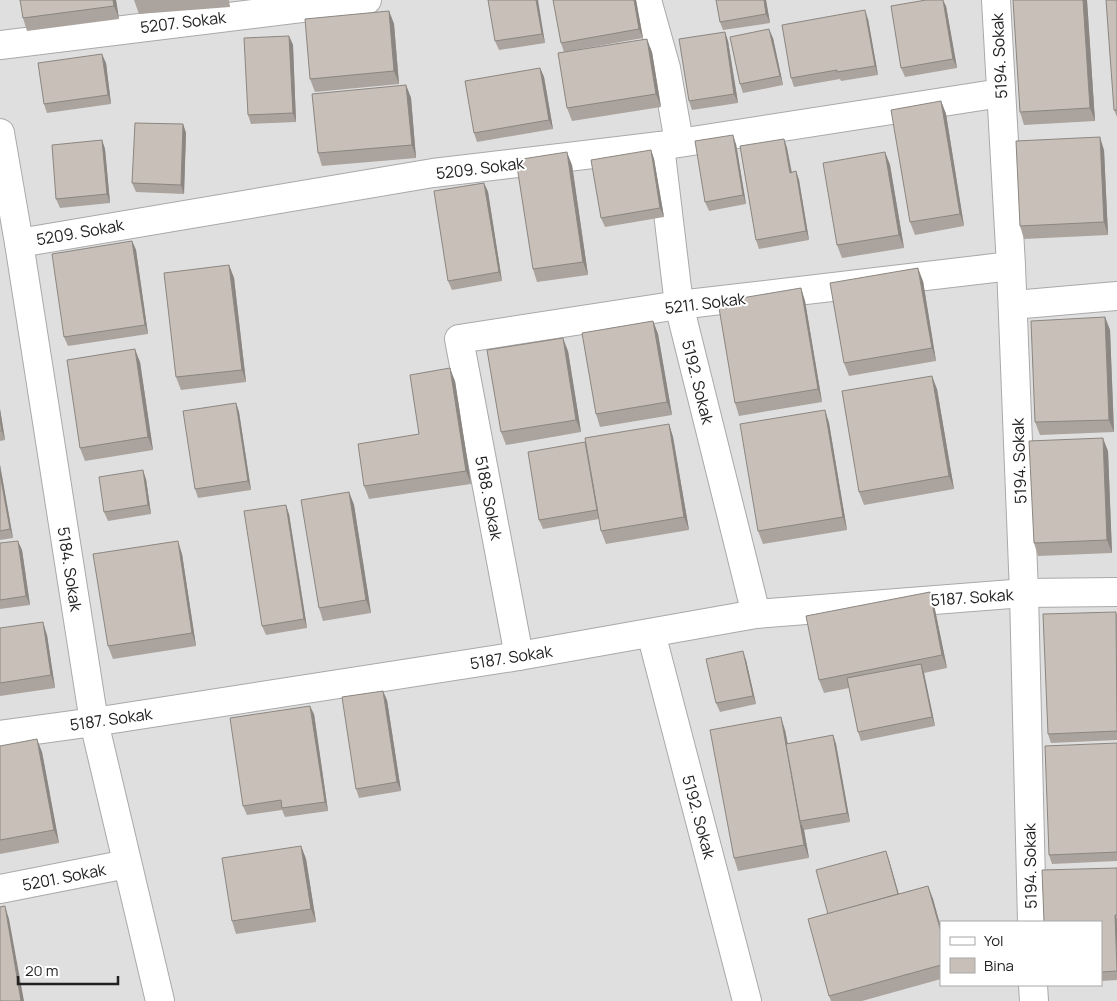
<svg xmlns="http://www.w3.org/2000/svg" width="1117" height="1001" font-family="Manrope,sans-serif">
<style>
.residential{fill:#e0dfdf;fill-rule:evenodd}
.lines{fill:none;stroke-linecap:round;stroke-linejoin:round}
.minor-casing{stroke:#a9a9a9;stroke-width:30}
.minor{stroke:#fff;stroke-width:28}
.wall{fill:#aba49e}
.shaded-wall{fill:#8b8681}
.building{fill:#c7bfb8;stroke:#8b8681}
.labels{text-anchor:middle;stroke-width:4;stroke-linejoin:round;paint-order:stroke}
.street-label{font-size:16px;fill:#222;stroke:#fff}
</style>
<rect width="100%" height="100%" fill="#f2efe9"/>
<!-- residential -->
<path class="residential" d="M0 0H1117V1001H0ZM941 922H1101V985H941Z"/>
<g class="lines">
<!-- minor casing -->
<g class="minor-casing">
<g id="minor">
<polyline points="647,0 666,68 679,142"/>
<polyline points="996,0 1011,266 1024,593 1032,922"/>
<polyline points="0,45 367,0"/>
<polyline points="0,133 19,243 94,722 160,1001"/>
<polyline points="660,146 679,305 756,614"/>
<polyline points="19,243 433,173 660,146 1001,93"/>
<polyline points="1013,305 1117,296"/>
<polyline points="651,633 747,1001"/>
<polyline points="519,656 459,339 679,305 1011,266"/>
<polyline points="0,735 94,722 519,656 756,614 1024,593 1117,592"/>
<polyline points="0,889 127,864"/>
<polyline points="1033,985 1034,1001"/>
</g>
</g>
<!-- minor -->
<use href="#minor" class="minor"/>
</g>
<!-- wall -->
<g class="wall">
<polygon points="20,0 116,0 119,19 27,31 23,18"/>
<polygon points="134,0 229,0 230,7 139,14"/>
<polygon points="536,0 545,43 499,50 495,41"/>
<polygon points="636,0 643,38 564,52 561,43"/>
<polygon points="716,0 766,0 770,23 723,30 720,22"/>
<polygon points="1087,0 1095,121 1024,125 1020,112"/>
<polygon points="1117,0 1117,117 1114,110"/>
<polygon points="946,6 957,68 905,77 901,68"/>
<polygon points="389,11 394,24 399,84 315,92 310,79"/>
<polygon points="868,19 878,75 841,81 840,79 794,87 791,78"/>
<polygon points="725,32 728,41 738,103 692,110 689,101"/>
<polygon points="289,36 293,45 296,122 251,124 248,115"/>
<polygon points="773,38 783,85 743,93 740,84"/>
<polygon points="652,52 661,107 572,121 567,108"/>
<polygon points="106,63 111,104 47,113 44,104"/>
<polygon points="540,68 544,77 553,129 477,142 474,133"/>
<polygon points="406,85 411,98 416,158 322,166 318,153"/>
<polygon points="941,101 946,114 964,226 915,235 910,222"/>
<polygon points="183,124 186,133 184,194 136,192 132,183"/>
<polygon points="784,139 787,148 792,172 796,171 799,180 809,240 759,249 756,240"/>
<polygon points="102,140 105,149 110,203 60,208 56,199"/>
<polygon points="736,144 746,204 709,211 705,202"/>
<polygon points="651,150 654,159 664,217 605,227 601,218"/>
<polygon points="1104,150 1108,235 1024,239 1020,226"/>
<polygon points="885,152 890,165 904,248 842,258 837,245"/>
<polygon points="572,165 588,275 537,282 533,269"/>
<polygon points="484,183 488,192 502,281 452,290 448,281"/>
<polygon points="132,241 136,250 148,334 68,346 64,337"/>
<polygon points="229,265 234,278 246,382 181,390 176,377"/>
<polygon points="923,281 936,361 849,376 844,363"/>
<polygon points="801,288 805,301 822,402 739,416 735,403"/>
<polygon points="1105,317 1110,330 1114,432 1040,435 1035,422"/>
<polygon points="653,321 658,334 672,415 600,427 596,414"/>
<polygon points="568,351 581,432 506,445 501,432"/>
<polygon points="140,362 153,450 85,461 80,448"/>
<polygon points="455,381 471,484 369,499 364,486 419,434"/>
<polygon points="937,389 954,489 864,505 859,492"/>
<polygon points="236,403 239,412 251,490 198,498 195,489"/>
<polygon points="0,409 5,440 0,441"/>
<polygon points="825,410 829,423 847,530 763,544 758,531"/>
<polygon points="669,424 673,437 689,530 606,544 601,531 599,519 543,529 539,520"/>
<polygon points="1108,451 1112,553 1038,556 1034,543"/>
<polygon points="0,465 13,538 0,540"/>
<polygon points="146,479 151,514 108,521 104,512"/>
<polygon points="349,492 354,505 371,613 323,621 319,608"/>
<polygon points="289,514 307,628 266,635 262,626"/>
<polygon points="0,543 22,550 30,605 0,609"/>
<polygon points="182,554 196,646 113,659 108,646"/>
<polygon points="930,592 934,605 947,668 924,673 935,726 861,741 858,732 849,688 824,693 819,680"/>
<polygon points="1117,613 1117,740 1051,743 1048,734"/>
<polygon points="0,628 47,635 55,688 0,696"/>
<polygon points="746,660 756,704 720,712 716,703"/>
<polygon points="387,700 401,791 359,798 356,789"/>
<polygon points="314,714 328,811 285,817 282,810 247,815 243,806"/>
<polygon points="785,730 788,744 833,735 836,744 850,822 804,830 809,858 738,871 734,858"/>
<polygon points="1117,743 1117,861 1052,864 1049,855"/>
<polygon points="0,746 42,752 59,843 0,854"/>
<polygon points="301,846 306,859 316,922 236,934 232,921"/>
<polygon points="889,860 899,894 928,886 933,899 941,928 941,979 862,1001 831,1001 829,996 828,914"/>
<polygon points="1117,868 1117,980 1101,981 1101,922"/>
</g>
<!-- shaded-wall -->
<g class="shaded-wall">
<polygon points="113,0 116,0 119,19 114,6"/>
<polygon points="536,0 538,0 545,43 542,34"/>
<polygon points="634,0 636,0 643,38 639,29"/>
<polygon points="764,0 766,0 770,23 766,14"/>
<polygon points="943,0 946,6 957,68 953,59"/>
<polygon points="1083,0 1087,0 1095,121 1090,108"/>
<polygon points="865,10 868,19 878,75 875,66"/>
<polygon points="389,11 394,24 399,84 394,71"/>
<polygon points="769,29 773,38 783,85 780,76"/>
<polygon points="725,32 728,41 738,103 734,94"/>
<polygon points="289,36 293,45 296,122 293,113"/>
<polygon points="647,39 652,52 661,107 656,94"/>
<polygon points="102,54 106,63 111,104 108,95"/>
<polygon points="540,68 544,77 553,129 549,120"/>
<polygon points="406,85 411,98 416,158 412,145"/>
<polygon points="941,101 946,114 964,226 960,214"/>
<polygon points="183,124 186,133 184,194 181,185"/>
<polygon points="733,135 736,144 746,204 743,195"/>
<polygon points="1100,137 1104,150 1108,235 1104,222"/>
<polygon points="784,139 787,148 793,182 790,173"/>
<polygon points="102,140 105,149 110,203 107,194"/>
<polygon points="651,150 654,159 664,217 660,208"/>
<polygon points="567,152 572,165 588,275 583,262"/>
<polygon points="885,152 890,165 904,248 899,235"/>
<polygon points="796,171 799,180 809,240 806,231"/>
<polygon points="484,183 488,192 502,281 499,272"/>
<polygon points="132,241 136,250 148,334 145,325"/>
<polygon points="229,265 234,278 246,382 242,370"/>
<polygon points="918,268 923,281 936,361 932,348"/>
<polygon points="801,288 805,301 822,402 818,389"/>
<polygon points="1105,317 1110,330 1114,432 1109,420"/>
<polygon points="653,321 658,334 672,415 667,402"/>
<polygon points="563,338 568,351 581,432 576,420"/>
<polygon points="135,349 140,362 153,450 148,437"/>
<polygon points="450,368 455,381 471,484 466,471"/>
<polygon points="932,376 937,389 954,489 949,476"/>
<polygon points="236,403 239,412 251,490 248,481"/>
<polygon points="0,409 5,440 2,431 0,418"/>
<polygon points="825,410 829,423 847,530 843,517"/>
<polygon points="669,424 673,437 689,530 684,517"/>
<polygon points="1103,438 1108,451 1112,553 1107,540"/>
<polygon points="0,465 13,538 10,529 0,474"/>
<polygon points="143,470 146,479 151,514 148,505"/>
<polygon points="349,492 354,505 371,613 366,600"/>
<polygon points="286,505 289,514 307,628 304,619"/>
<polygon points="18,541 22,550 30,605 26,596"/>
<polygon points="178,541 182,554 196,646 192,633"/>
<polygon points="930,592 934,605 947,668 942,655"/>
<polygon points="43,622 47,635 55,688 51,675"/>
<polygon points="743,651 746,660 756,704 753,696"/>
<polygon points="921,664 924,673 935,726 932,717"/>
<polygon points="383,691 387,700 401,791 397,782"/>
<polygon points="310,706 314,714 328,811 325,802"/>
<polygon points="781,717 785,730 802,821 800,821 804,830 809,858 804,845"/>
<polygon points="833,735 836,744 850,822 847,813"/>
<polygon points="37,739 42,752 59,843 54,830"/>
<polygon points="301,846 306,859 316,922 311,909"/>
<polygon points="886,851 889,860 902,907 899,898"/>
<polygon points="928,886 933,899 941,928 941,932"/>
<polygon points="5,906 9,919 24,1001 21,1001"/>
<polygon points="1115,915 1117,920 1117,965"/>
</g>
<!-- building -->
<g class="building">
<polygon points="20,0 113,0 114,6 23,18"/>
<polygon points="488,0 536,0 542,34 495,41"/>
<polygon points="553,0 634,0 639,29 561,43"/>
<polygon points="716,0 764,0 766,14 720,22"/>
<polygon points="926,0 943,0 953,59 901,68 891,6"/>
<polygon points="1013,0 1083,0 1090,108 1020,112"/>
<polygon points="1106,0 1117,0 1117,110 1114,110"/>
<polygon points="865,10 875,66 837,72 837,70 791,78 782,25"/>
<polygon points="389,11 394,71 310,79 305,19"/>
<polygon points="769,29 780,76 740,84 730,37"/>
<polygon points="725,32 734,94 689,101 679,39"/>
<polygon points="289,36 293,113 248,115 244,38"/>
<polygon points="647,39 656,94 567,108 558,53"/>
<polygon points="102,54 108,95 44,104 38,63"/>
<polygon points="540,68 549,120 474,133 465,81"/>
<polygon points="406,85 412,145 318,153 312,94"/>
<polygon points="941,101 960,214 910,222 891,110"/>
<polygon points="135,123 183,124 181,185 132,183"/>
<polygon points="733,135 743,195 705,202 695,141"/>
<polygon points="1100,137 1104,222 1020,226 1016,141"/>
<polygon points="784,139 790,173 796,171 806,231 756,240 740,146"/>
<polygon points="102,140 107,194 56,199 52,145"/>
<polygon points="651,150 660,208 601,218 591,160"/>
<polygon points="567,152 583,262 533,269 516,160"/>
<polygon points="885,152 899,235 837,245 823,163"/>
<polygon points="484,183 499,272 448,281 434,191"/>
<polygon points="132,241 145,325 64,337 52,254"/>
<polygon points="229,265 242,370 176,377 164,273"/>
<polygon points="918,268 932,348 844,363 830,283"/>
<polygon points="801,288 818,389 735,403 718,302"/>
<polygon points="1105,317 1109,420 1035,422 1031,321"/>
<polygon points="653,321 667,402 596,414 582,333"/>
<polygon points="563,338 576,420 501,432 487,350"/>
<polygon points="135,349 148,437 80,448 67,360"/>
<polygon points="450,368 466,471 364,486 358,444 419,434 410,375"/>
<polygon points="932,376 949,476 859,492 842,391"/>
<polygon points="236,403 248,481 195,489 183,411"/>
<polygon points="825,410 843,517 758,531 740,424"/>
<polygon points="0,418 2,431 0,431"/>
<polygon points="669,424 684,517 601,531 585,438"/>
<polygon points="1103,438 1107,540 1034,543 1029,441"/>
<polygon points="585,442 597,510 539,520 528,452"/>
<polygon points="143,470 148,505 104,512 99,477"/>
<polygon points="0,474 10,529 0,531"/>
<polygon points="349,492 366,600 319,608 301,500"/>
<polygon points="286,505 304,619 262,626 244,511"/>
<polygon points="18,541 26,596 0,600 0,543"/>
<polygon points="178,541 192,633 108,646 93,554"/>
<polygon points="930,592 942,655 819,680 806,616"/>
<polygon points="1116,612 1117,731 1048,734 1043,614"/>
<polygon points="43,622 51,675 0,683 0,628"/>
<polygon points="743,651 753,696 716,703 706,659"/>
<polygon points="921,664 932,717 858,732 847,678"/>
<polygon points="383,691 397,782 356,789 342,697"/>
<polygon points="310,706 325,802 282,808 281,800 243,806 230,718"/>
<polygon points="781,717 804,845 734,858 710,730"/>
<polygon points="833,735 847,813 800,821 786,744"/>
<polygon points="37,739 54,830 0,840 0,746"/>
<polygon points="1117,743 1117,852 1049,855 1045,746"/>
<polygon points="301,846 311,909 232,921 222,858"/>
<polygon points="886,851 898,894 828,914 816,870"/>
<polygon points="1117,868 1117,915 1115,915 1117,971 1101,972 1101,922 1044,922 1042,870"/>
<polygon points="928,886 941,932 941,965 829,996 808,919"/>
<polygon points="5,906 21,1001 0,1001 0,907"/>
</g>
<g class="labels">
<!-- street labels -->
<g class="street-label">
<text transform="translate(183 22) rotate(-7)" y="6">5207. Sokak</text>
<text transform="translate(999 56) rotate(-93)" y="6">5194. Sokak</text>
<text transform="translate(480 168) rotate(-7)" y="6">5209. Sokak</text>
<text transform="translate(80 232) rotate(-10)" y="6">5209. Sokak</text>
<text transform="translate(705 303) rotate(-7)" y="6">5211. Sokak</text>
<text transform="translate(698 382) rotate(76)" y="6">5192. Sokak</text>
<text transform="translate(1019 461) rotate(-92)" y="6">5194. Sokak</text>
<text transform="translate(489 498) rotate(79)" y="6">5188. Sokak</text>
<text transform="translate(70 569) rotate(81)" y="6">5184. Sokak</text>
<text transform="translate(972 597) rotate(-4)" y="6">5187. Sokak</text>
<text transform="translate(511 657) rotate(-9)" y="6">5187. Sokak</text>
<text transform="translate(111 719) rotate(-8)" y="6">5187. Sokak</text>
<text transform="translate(699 817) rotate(75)" y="6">5192. Sokak</text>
<text transform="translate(1030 866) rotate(-91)" y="6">5194. Sokak</text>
<text transform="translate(64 877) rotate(-11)" y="6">5201. Sokak</text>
</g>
</g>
<!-- legend -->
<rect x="940" y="921" width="162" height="65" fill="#ffffff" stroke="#a7a7a7"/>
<rect x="950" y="937" width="25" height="8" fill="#ffffff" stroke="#a7a7a7"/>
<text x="984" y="946" font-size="15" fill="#222222">Yol</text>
<rect x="950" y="958" width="25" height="15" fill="#c7bfb8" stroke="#a7a7a7"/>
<text x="984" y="971" font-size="15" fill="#222222">Bina</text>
<!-- scale -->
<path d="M18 976v8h100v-8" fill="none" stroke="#222222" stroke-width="2.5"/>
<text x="25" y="976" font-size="15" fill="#222222" stroke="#ffffff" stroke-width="4" paint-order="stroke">20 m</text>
</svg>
